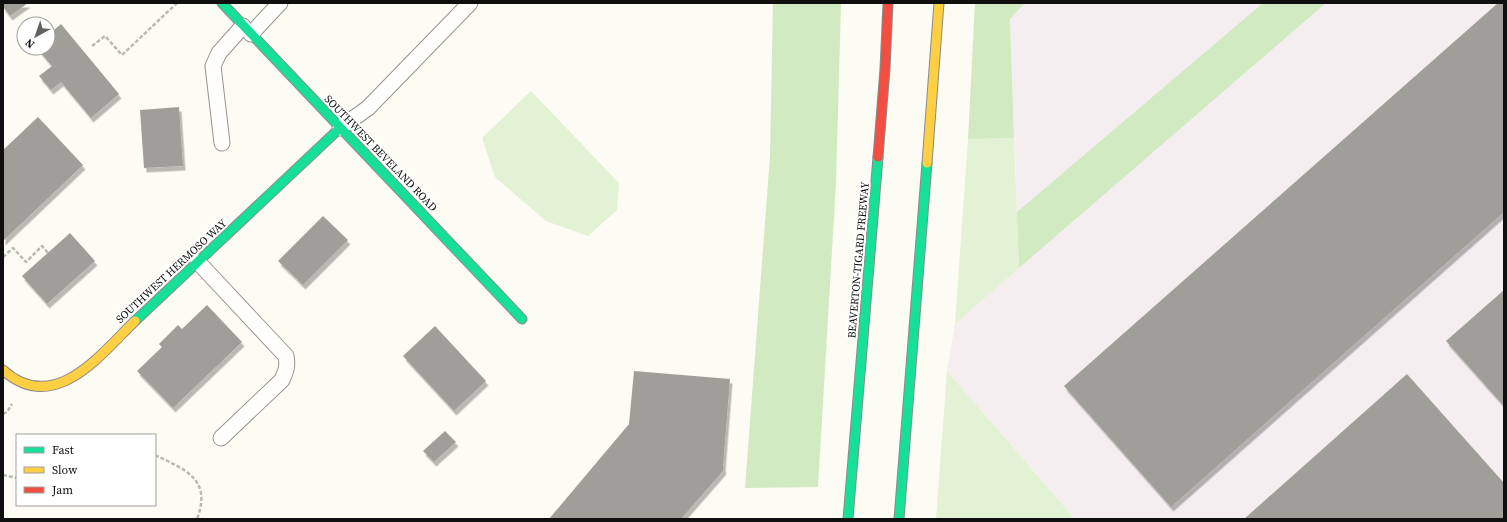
<svg xmlns="http://www.w3.org/2000/svg" width="1507" height="522" font-family="'Source Serif 4',serif">
<style>
.industrial{fill:#f4eef1}
.green{fill:#e3f2d4}
.forest{fill:#d2eac1}
.building{fill:#a09e99;filter:url(#shadow)}
.lines{fill:none;stroke-linecap:round;stroke-linejoin:round}
.lane-casing{stroke:#969592;stroke-width:17}
.fast-casing{stroke:#8c8c89;stroke-width:11}
.slow-casing{stroke:#8c8c89;stroke-width:11}
.jam-casing{stroke:#8c8c89;stroke-width:11}
.path{stroke:#b9b9b8;stroke-width:2.5;stroke-dasharray:4 2;stroke-linecap:butt}
.lane{stroke:#fffefd;stroke-width:15}
.fast{stroke:#16e098;stroke-width:9}
.slow{stroke:#ffcf43;stroke-width:9}
.jam{stroke:#f24e42;stroke-width:9}
.labels{text-anchor:middle;stroke-width:4;stroke-linejoin:round;paint-order:stroke}
.street-label{font-size:11px;fill:#0f0f0f;stroke:#fff}
</style>
<defs>
<filter id="shadow"><feDropShadow dx="2.5" dy="4.5" stdDeviation="0" flood-color="#0004"/></filter>
</defs>
<rect width="100%" height="100%" fill="#fcfbf4"/>
<!-- industrial -->
<polygon class="industrial" points="1025,3 1504,3 1504,519 1075,519 947,371 955,324 1019,268 1010,19"/>
<!-- green -->
<g class="green">
<polygon points="531,91 619,183 617,210 588,236 546,221 495,177 482,138"/>
<polygon points="1014,138 1019,268 955,324 968,139"/>
<polygon points="947,371 1075,519 936,519"/>
</g>
<!-- forest -->
<g class="forest">
<polygon points="773,3 841,3 836,183 818,487 745,488 770,156"/>
<polygon points="975,3 1025,3 1010,19 1014,138 968,139"/>
<polygon points="1263,3 1326,3 1019,268 1017,212"/>
</g>
<!-- building -->
<g class="building">
<polygon points="3,3 28,3 10,16 3,7"/>
<polygon points="1498,3 1504,3 1504,212 1171,507 1064,386"/>
<polygon points="61,24 119,94 91,118 61,82 51,90 39,76 52,66 37,48 48,48 48,35"/>
<polygon points="179,107 183,166 144,168 140,110"/>
<polygon points="38,117 83,165 3,241 3,150"/>
<polygon points="323,216 348,240 303,285 278,261"/>
<polygon points="70,233 95,261 47,304 22,276"/>
<polygon points="1504,290 1504,406 1446,341"/>
<polygon points="207,305 242,342 173,408 137,371 162,347 159,344 178,325 182,329"/>
<polygon points="435,326 486,381 454,411 403,356"/>
<polygon points="634,371 730,379 723,467 724,468 723,471 681,519 549,519 629,424"/>
<polygon points="1407,374 1504,483 1504,519 1244,519"/>
<polygon points="445,431 456,442 434,462 423,451"/>
</g>
<g class="lines">
<!-- lane casing -->
<g class="lane-casing">
<g id="lane">
<polyline points="251,34 280,3"/>
<polyline points="340,128 368,108 470,3"/>
<polyline points="222,143 213,66 219,53 243,26"/>
<path d="M198 262 286 356C288 366 286 371 282 380L221 438"/>
</g>
</g>
<!-- fast casing -->
<g class="fast-casing">
<g id="fast">
<polyline points="222,3 522,319"/>
<polyline points="135,321 340,128"/>
<polyline points="848,519 878,157"/>
<polyline points="899,519 927,163"/>
</g>
</g>
<!-- slow casing -->
<g class="slow-casing">
<g id="slow">
<polyline points="927,163 939,3"/>
<path d="M3 370C54 416 100 355 135 321"/>
</g>
</g>
<!-- jam casing -->
<g class="jam-casing">
<polyline id="jam" points="878,157 885,69 888,3"/>
</g>
<!-- path -->
<g class="path">
<polyline points="92,46 105,36 122,55 177,3"/>
<polyline points="3,257 13,248 26,262 42,246 48,253"/>
<polyline points="3,414 7,412 12,404"/>
<path d="M155 455C186 470 212 479 197 519"/>
<polyline points="3,475 17,478"/>
</g>
<!-- lane -->
<use href="#lane" class="lane"/>
<!-- fast -->
<use href="#fast" class="fast"/>
<!-- slow -->
<use href="#slow" class="slow"/>
<!-- jam -->
<use href="#jam" class="jam"/>
</g>
<g class="labels">
<!-- street labels -->
<g class="street-label">
<text transform="translate(381 153) rotate(46)" y="4">SOUTHWEST BEVELAND ROAD</text>
<text transform="translate(858 260) rotate(-85)" y="4">BEAVERTON-TIGARD FREEWAY</text>
<text transform="translate(171 271) rotate(-43)" y="4">SOUTHWEST HERMOSO WAY</text>
</g>
</g>
<!-- border -->
<rect width="1507" height="522" fill="none" stroke="#0f0f0f" stroke-width="8"/>
<!-- legend -->
<rect x="16" y="434" width="140" height="72" fill="#ffffff" stroke="#9f9f9f"/>
<rect x="24" y="447" width="20" height="6" fill="#16e098" stroke="#9f9f9f"/>
<text x="52" y="454" font-size="12" fill="#0f0f0f">Fast</text>
<rect x="24" y="467" width="20" height="6" fill="#ffcf43" stroke="#9f9f9f"/>
<text x="52" y="474" font-size="12" fill="#0f0f0f">Slow</text>
<rect x="24" y="487" width="20" height="6" fill="#f24e42" stroke="#9f9f9f"/>
<text x="52" y="494" font-size="12" fill="#0f0f0f">Jam</text>
<!-- north arrow -->
<g transform="translate(36 36) rotate(220)"><circle r="19" fill="#ffffff" stroke="#9f9f9f"/>
<path d="M0-3L7 15L0 10L-7 15Z" fill="#62625f"/>
<text y="-6" font-size="11" font-weight="bold" text-anchor="middle" fill="#0f0f0f">N</text>
</g>
</svg>
